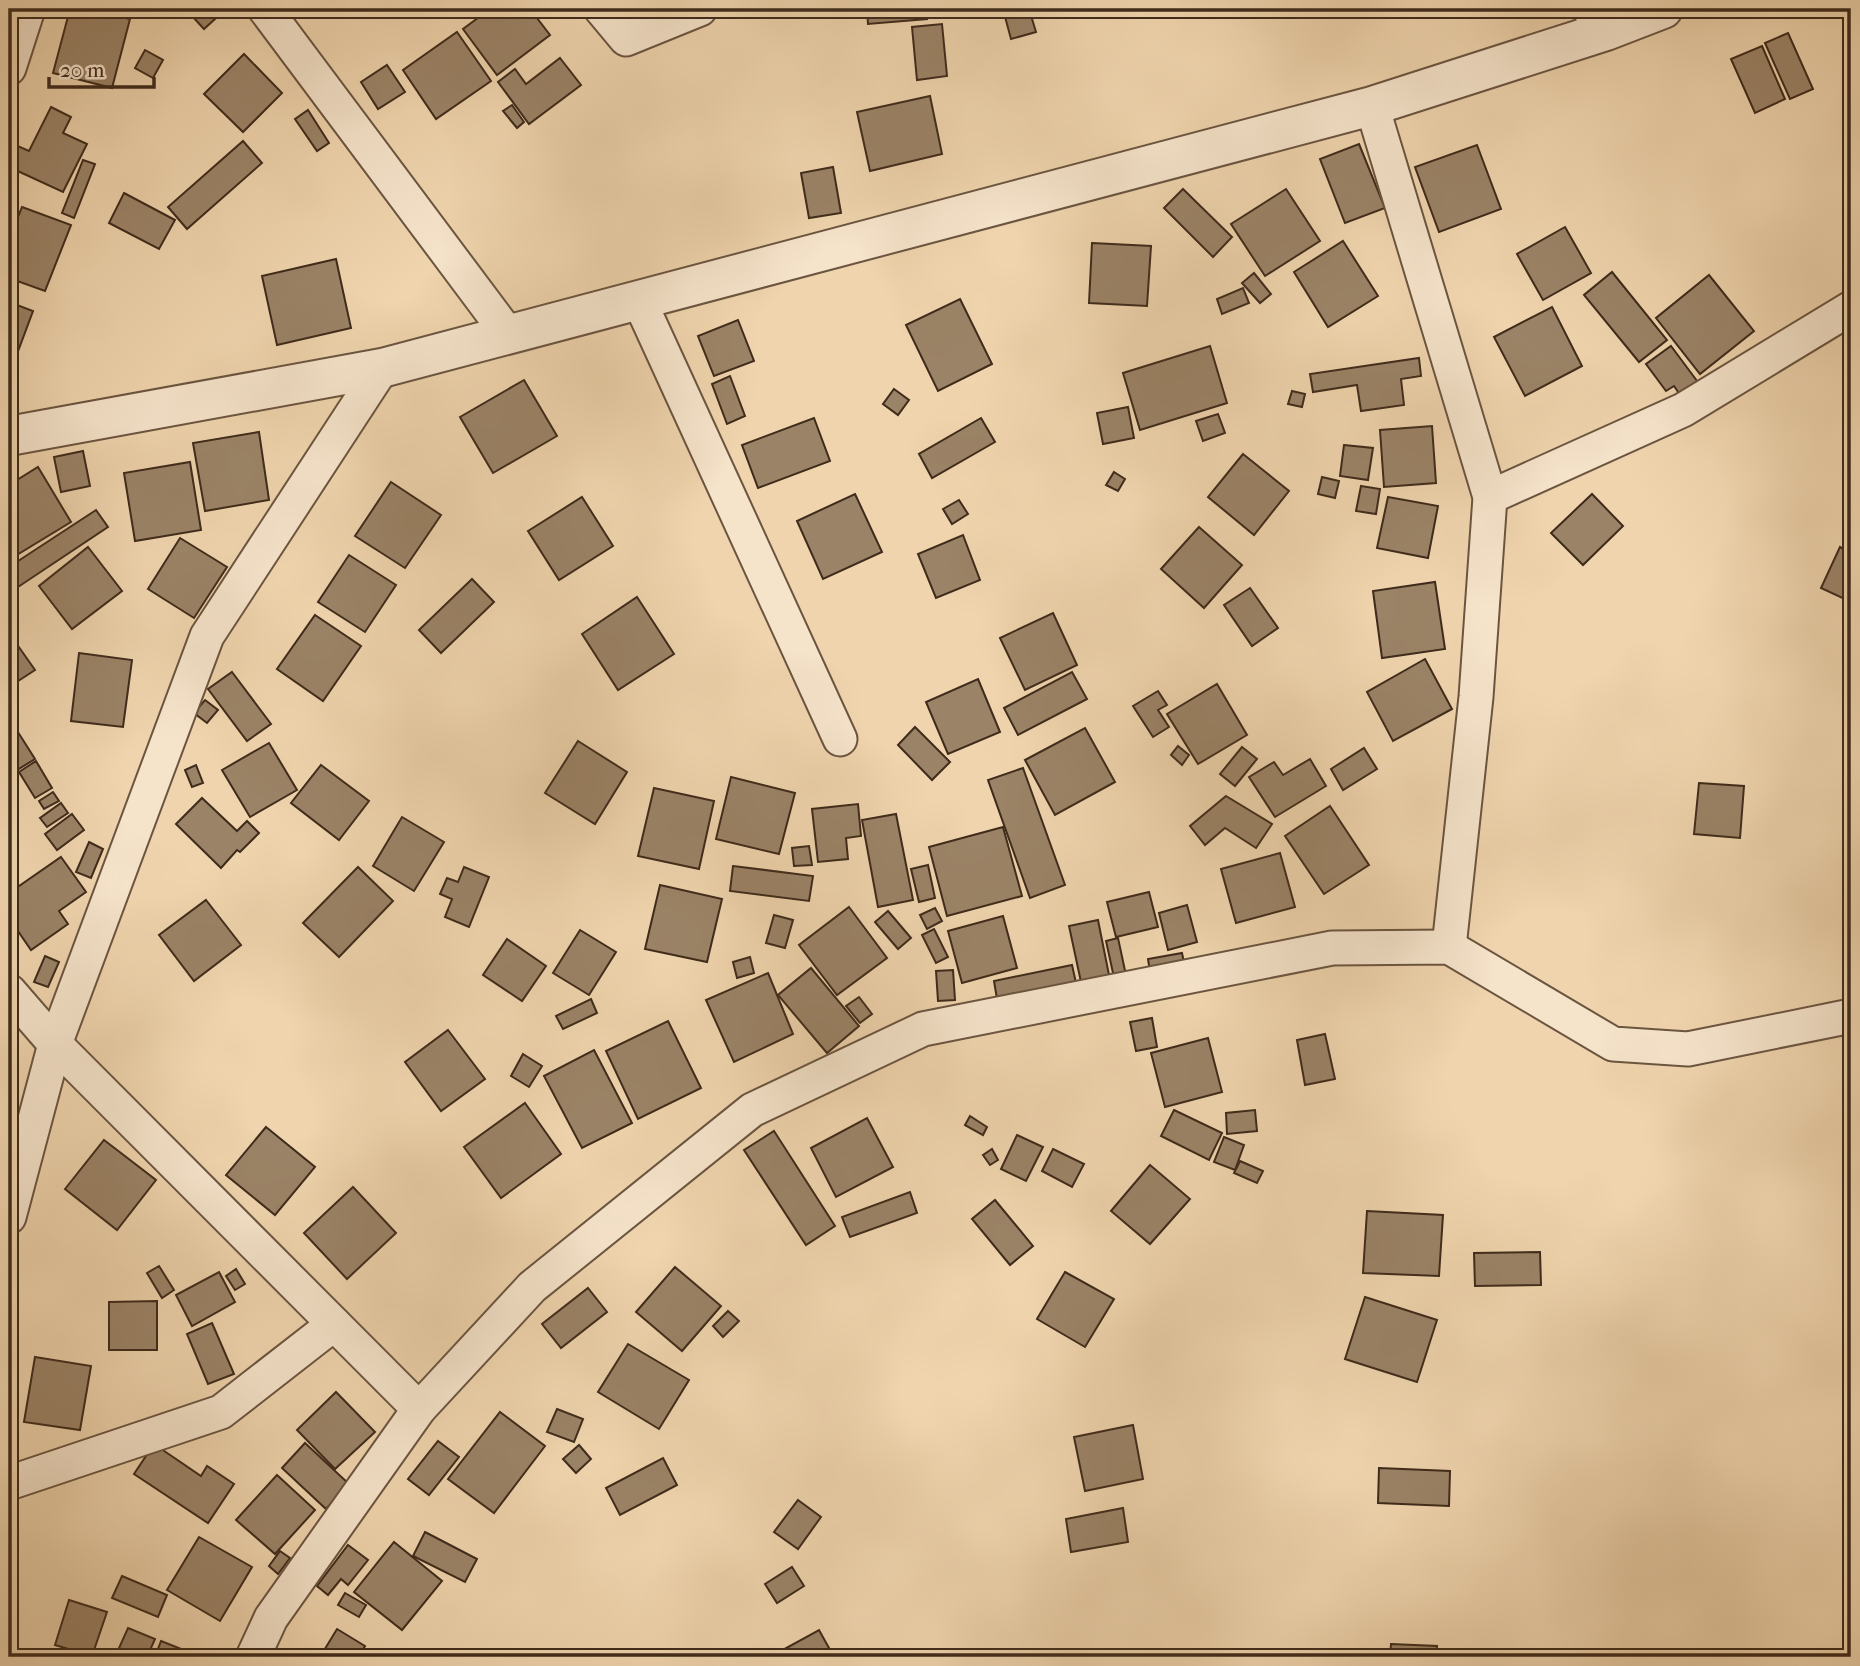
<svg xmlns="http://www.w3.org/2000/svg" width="1860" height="1666" font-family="'IM FELL French Canon',serif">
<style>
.building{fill:#9b8367;stroke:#3f2b1b;stroke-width:2}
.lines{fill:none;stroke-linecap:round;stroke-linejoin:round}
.minor-casing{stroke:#6b5540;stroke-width:37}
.tertiary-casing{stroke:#6b5540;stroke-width:42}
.minor{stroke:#f5e3ca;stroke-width:33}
.tertiary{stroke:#f5e3ca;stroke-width:38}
</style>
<rect width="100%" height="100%" fill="#efd4ad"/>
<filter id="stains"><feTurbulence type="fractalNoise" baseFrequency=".00286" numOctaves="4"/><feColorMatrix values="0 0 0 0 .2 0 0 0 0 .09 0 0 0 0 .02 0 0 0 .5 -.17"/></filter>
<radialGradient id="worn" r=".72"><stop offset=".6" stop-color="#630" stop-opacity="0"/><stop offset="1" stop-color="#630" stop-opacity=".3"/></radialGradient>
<!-- building -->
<g class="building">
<polygon points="70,9 88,9 130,19 112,88 53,73"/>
<polygon points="199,9 226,9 204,29 192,16"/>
<polygon points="490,9 530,9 550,35 497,75 463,29"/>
<polygon points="867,9 926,9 927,19 868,24"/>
<polygon points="1018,9 1029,9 1036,32 1011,39 1004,13"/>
<polygon points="1033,9 1061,9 1035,15"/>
<polygon points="942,24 947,76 917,80 912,27"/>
<polygon points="457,32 491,81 436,119 403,70"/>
<polygon points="1788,33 1813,89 1790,99 1765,43"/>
<polygon points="1762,46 1785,99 1755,113 1731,59"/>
<polygon points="145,50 163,60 153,78 135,68"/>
<polygon points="244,54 282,93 243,132 204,94"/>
<polygon points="560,58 581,85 529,124 498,82 515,69 526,84"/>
<polygon points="387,65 405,92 378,109 361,82"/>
<polygon points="930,96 942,154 870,171 857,112"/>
<polygon points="512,105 524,122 517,128 503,111"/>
<polygon points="51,107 71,117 63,133 87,144 63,192 9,167 9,153 13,144 29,151"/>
<polygon points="308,110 329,143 317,151 295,119"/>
<polygon points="243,141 262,163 187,229 168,207"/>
<polygon points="1359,144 1385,208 1345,223 1320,159"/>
<polygon points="1477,145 1501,209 1439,232 1415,167"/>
<polygon points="83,160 95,164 74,218 62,213"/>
<polygon points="833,167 841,213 809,218 801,173"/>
<polygon points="1183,189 1232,237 1213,257 1164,208"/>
<polygon points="1286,189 1320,241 1265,276 1231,224"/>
<polygon points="124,193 175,220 159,249 109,223"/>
<polygon points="22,207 71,225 45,291 9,278 9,240"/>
<polygon points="1565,227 1591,273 1543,300 1517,254"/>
<polygon points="1343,241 1378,296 1328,327 1294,272"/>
<polygon points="1092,243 1151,246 1147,306 1089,303"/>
<polygon points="336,259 351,328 277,345 262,276"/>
<polygon points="1612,272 1667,340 1639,362 1584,295"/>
<polygon points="1254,273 1271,294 1260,303 1242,283"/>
<polygon points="1709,275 1754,331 1700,374 1656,318"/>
<polygon points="1243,288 1249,303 1222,314 1217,299"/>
<polygon points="960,299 992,364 938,391 906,325"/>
<polygon points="9,302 33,311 11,370 9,369"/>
<polygon points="1552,307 1582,366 1525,396 1494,337"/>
<polygon points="738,320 754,361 714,376 698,336"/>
<polygon points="1210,346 1227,403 1140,430 1123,373"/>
<polygon points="1671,346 1703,389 1685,402 1674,386 1666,391 1646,364"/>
<polygon points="1419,358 1421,376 1401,379 1404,405 1361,411 1357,385 1313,392 1310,374"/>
<polygon points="730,376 745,416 727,424 712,384"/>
<polygon points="524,380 557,436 493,473 460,417"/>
<polygon points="894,389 909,400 898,415 883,404"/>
<polygon points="1292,391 1305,394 1302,407 1288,404"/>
<polygon points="1128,407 1134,438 1103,444 1097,413"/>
<polygon points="1218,414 1225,433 1203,441 1196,421"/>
<polygon points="814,418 830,461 758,488 742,445"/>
<polygon points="981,418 995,442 932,478 919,454"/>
<polygon points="1432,426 1436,483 1384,487 1380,430"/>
<polygon points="259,432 269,500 205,511 193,443"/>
<polygon points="1344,445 1373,448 1368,480 1340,476"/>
<polygon points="83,451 90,486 61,492 54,457"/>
<polygon points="1243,454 1289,491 1254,535 1208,497"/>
<polygon points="190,462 201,530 135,541 124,473"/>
<polygon points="38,467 71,522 15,556 9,545 9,485"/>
<polygon points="1114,472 1125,479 1118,491 1106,485"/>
<polygon points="1322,477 1339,481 1335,498 1318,494"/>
<polygon points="391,482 441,515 405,568 355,536"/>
<polygon points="1361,486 1380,489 1376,514 1356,511"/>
<polygon points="855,494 882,552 823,579 797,521"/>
<polygon points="1592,494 1623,526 1583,565 1551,533"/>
<polygon points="582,497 613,546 559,580 528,531"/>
<polygon points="1388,497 1438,506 1428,558 1377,548"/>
<polygon points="959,500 968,514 952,524 943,509"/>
<polygon points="96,510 108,527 9,593 9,567"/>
<polygon points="1199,527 1242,565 1204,608 1161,569"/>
<polygon points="963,535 980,580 936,598 918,554"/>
<polygon points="180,538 227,567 194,618 148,589"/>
<polygon points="88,547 122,591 72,629 39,586"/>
<polygon points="1840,547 1851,553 1851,602 1821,588"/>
<polygon points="349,555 396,585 365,632 318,602"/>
<polygon points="472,579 494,602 441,653 419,630"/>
<polygon points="1435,582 1445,649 1382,658 1373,591"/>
<polygon points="1250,588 1278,628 1252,646 1224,605"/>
<polygon points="637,597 674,654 618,690 582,634"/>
<polygon points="1053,613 1077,665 1025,690 1000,638"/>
<polygon points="315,615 361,646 323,701 277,669"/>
<polygon points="9,633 35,670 9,687"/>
<polygon points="79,653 132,660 123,727 71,721"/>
<polygon points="1425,659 1452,709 1393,741 1367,692"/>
<polygon points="232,672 271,724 247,741 208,689"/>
<polygon points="1072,672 1087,699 1018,735 1004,708"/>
<polygon points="978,679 1000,732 948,754 926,702"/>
<polygon points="1217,684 1247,735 1198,764 1167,714"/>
<polygon points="1158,691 1167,705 1158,710 1169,727 1153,737 1133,706"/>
<polygon points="205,700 218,710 207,723 194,713"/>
<polygon points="9,718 35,759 9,775"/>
<polygon points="915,727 950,762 932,780 898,745"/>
<polygon points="1085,728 1115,782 1055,815 1025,760"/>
<polygon points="578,741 627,772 595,824 545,793"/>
<polygon points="269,743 297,790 250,817 222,770"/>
<polygon points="1178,746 1189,755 1182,765 1171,755"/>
<polygon points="1242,747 1257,759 1235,786 1220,774"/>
<polygon points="1364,748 1377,769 1343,790 1331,769"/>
<polygon points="1310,759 1326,786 1275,817 1249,777 1274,762 1283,775"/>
<polygon points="36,761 52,788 35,798 19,772"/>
<polygon points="196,765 203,783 192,787 185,770"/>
<polygon points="321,765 369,801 339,840 291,803"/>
<polygon points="1023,768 1065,885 1030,898 988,780"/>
<polygon points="731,777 795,793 779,854 716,839"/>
<polygon points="1699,783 1744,786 1740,838 1694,834"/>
<polygon points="654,788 714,801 699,869 638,856"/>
<polygon points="53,792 59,801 44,809 39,801"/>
<polygon points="1226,796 1272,824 1256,848 1225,828 1205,845 1190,826"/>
<polygon points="202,798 237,831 247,821 259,833 240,852 237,850 221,868 176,824"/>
<polygon points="61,803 68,813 47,827 40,818"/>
<polygon points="858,804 861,836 846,838 848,859 818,862 812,809"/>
<polygon points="1330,806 1369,865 1324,894 1285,836"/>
<polygon points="72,814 84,830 57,850 45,834"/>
<polygon points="896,814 913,900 878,907 862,820"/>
<polygon points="402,817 444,842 414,891 373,866"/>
<polygon points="1003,827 1022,896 947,916 929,847"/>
<polygon points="89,842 103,849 91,878 76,872"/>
<polygon points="809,846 812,865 794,866 792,848"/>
<polygon points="1280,853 1295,907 1236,923 1221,869"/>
<polygon points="61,857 86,892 59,911 68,924 31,950 9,918 9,893"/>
<polygon points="928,865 935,898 919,902 911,869"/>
<polygon points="733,866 813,876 809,901 730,891"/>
<polygon points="358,867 393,901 339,957 303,923"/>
<polygon points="464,867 489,877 469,927 445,917 452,899 440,894 447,878 458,882"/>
<polygon points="660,885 722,899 707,962 645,949"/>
<polygon points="1149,892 1158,927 1116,937 1107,902"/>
<polygon points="206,900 241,945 194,981 159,935"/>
<polygon points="1187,905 1197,942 1168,950 1159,913"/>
<polygon points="849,907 887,958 837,995 799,945"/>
<polygon points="935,908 942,921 927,929 920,915"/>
<polygon points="888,911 911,938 898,949 875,922"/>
<polygon points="774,915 793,920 785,948 766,943"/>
<polygon points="1003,916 1017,968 962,983 948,931"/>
<polygon points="1098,920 1109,975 1081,982 1069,926"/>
<polygon points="934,929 948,957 936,963 922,935"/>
<polygon points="580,930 616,952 589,995 553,973"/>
<polygon points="1118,938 1127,980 1115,982 1106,941"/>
<polygon points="507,939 546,966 522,1001 483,975"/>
<polygon points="1182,953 1186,972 1151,978 1148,959"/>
<polygon points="45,956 59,962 48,987 34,982"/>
<polygon points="750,957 754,973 737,978 733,962"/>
<polygon points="1072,965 1076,983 997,999 994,981"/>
<polygon points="811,968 859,1026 827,1053 778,995"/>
<polygon points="953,970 955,1000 938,1001 936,971"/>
<polygon points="768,973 793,1034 734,1062 706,1000"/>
<polygon points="859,997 872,1014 860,1023 846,1006"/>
<polygon points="591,999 597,1013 563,1029 556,1016"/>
<polygon points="1152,1018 1157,1047 1136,1051 1130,1022"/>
<polygon points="668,1021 701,1088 638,1119 606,1051"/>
<polygon points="448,1030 485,1079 441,1111 405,1062"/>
<polygon points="1325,1034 1335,1079 1305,1085 1297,1040"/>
<polygon points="1208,1038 1222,1092 1165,1107 1151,1053"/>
<polygon points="594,1050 632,1123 582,1148 544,1076"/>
<polygon points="523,1054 542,1066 529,1087 511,1076"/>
<polygon points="525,1103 561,1154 501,1198 464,1147"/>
<polygon points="1174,1110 1222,1133 1209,1160 1161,1136"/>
<polygon points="1255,1110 1257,1131 1227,1134 1226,1113"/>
<polygon points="970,1116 987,1127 983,1135 965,1125"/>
<polygon points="867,1118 893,1167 836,1197 811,1148"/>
<polygon points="266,1127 315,1167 275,1215 226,1175"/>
<polygon points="774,1131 835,1226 806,1245 744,1150"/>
<polygon points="1017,1135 1043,1147 1026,1181 1001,1169"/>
<polygon points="1224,1137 1244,1145 1235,1170 1214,1162"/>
<polygon points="104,1140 156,1180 117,1230 65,1189"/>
<polygon points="992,1149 998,1160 990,1165 983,1155"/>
<polygon points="1053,1149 1084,1164 1072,1187 1042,1171"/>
<polygon points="1240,1161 1263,1171 1257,1183 1234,1173"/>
<polygon points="1150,1165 1190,1199 1150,1244 1111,1211"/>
<polygon points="353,1187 396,1233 347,1279 304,1233"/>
<polygon points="910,1192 917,1213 850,1237 842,1217"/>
<polygon points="995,1200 1033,1246 1010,1265 972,1219"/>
<polygon points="1367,1211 1443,1215 1439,1276 1363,1273"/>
<polygon points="1540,1252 1541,1285 1475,1286 1474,1253"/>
<polygon points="159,1266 174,1290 162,1298 147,1273"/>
<polygon points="675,1267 721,1306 682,1351 636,1312"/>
<polygon points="236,1269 245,1284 235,1290 226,1276"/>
<polygon points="219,1272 235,1302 192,1326 176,1295"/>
<polygon points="1065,1272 1114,1299 1085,1347 1037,1319"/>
<polygon points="588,1288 607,1312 561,1348 542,1324"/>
<polygon points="1365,1297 1437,1320 1417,1382 1345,1359"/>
<polygon points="157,1301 157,1350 109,1350 109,1302"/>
<polygon points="728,1311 739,1321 723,1337 713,1326"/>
<polygon points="212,1323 234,1374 208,1384 187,1334"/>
<polygon points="628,1344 689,1380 659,1429 598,1392"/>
<polygon points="35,1357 91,1366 80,1430 24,1422"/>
<polygon points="336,1392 375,1432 335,1469 297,1430"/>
<polygon points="557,1409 583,1419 574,1442 547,1432"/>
<polygon points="500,1412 545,1446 494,1513 448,1479"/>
<polygon points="1133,1425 1143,1479 1085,1491 1074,1437"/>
<polygon points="438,1441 459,1457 429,1495 408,1479"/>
<polygon points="305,1443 349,1484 326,1509 282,1468"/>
<polygon points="154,1444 201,1476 207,1466 234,1484 208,1523 134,1474"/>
<polygon points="579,1445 591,1459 576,1473 563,1459"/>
<polygon points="663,1458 677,1485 620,1515 606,1488"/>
<polygon points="1379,1468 1450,1471 1449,1506 1378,1503"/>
<polygon points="277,1475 315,1510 275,1554 236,1520"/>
<polygon points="798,1500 821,1517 798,1549 774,1532"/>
<polygon points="1123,1508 1128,1542 1071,1552 1066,1519"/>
<polygon points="425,1532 477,1559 465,1582 413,1556"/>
<polygon points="199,1537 252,1567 220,1621 167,1590"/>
<polygon points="394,1542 442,1581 402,1630 354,1592"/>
<polygon points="348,1545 368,1560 348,1585 341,1579 328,1595 317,1586"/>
<polygon points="280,1551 290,1558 278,1574 269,1566"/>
<polygon points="792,1567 804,1586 777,1603 765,1584"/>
<polygon points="122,1576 167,1595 158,1617 112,1598"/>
<polygon points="345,1593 366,1605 359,1617 338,1605"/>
<polygon points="69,1600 107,1612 92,1656 55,1645"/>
<polygon points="128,1628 155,1639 147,1657 115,1657"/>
<polygon points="337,1629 365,1646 359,1657 320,1657"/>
<polygon points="819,1630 834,1657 770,1657"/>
<polygon points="161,1641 194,1654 193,1657 155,1657"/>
<polygon points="1391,1644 1437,1646 1436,1657 1390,1657"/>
</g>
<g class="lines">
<!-- minor casing -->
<g class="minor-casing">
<g id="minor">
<polyline points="265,9 508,334"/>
<polyline points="601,9 626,39 700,9"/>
<polyline points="1589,9 1606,31"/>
<polyline points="9,68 28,9"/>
<polyline points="1372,106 1490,497 1476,697 1449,947"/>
<polyline points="639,300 840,739"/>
<polyline points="1490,497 1683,410 1851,308"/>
<polyline points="9,991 55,1044 419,1409"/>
<polyline points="9,1217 55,1044 207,636 382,368"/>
<polyline points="9,1483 221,1412 334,1324"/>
<polyline points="253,1657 271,1618 419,1409 532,1287 752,1110 923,1029 1332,948 1449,947 1613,1044 1688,1049 1851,1016"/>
</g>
</g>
<!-- tertiary casing -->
<g class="tertiary-casing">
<polyline id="tertiary" points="9,436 382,368 1372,106 1606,31 1663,9"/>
</g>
<!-- minor -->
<use href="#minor" class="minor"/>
<!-- tertiary -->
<use href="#tertiary" class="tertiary"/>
</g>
<!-- margin -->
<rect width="1860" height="1666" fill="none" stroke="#efd4ad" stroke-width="35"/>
<rect x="10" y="10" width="1839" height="1645" fill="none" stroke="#3f2b1b" stroke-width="3.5"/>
<rect x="18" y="18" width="1825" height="1631" fill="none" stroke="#3f2b1b" stroke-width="2"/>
<!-- scale -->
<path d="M49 77v10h105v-10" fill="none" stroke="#3f2b1b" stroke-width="3.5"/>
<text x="60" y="77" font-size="21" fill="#3f2b1b" stroke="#f5e3ca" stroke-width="5" paint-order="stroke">20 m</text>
<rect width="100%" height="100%" filter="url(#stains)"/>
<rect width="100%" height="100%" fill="url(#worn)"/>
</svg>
